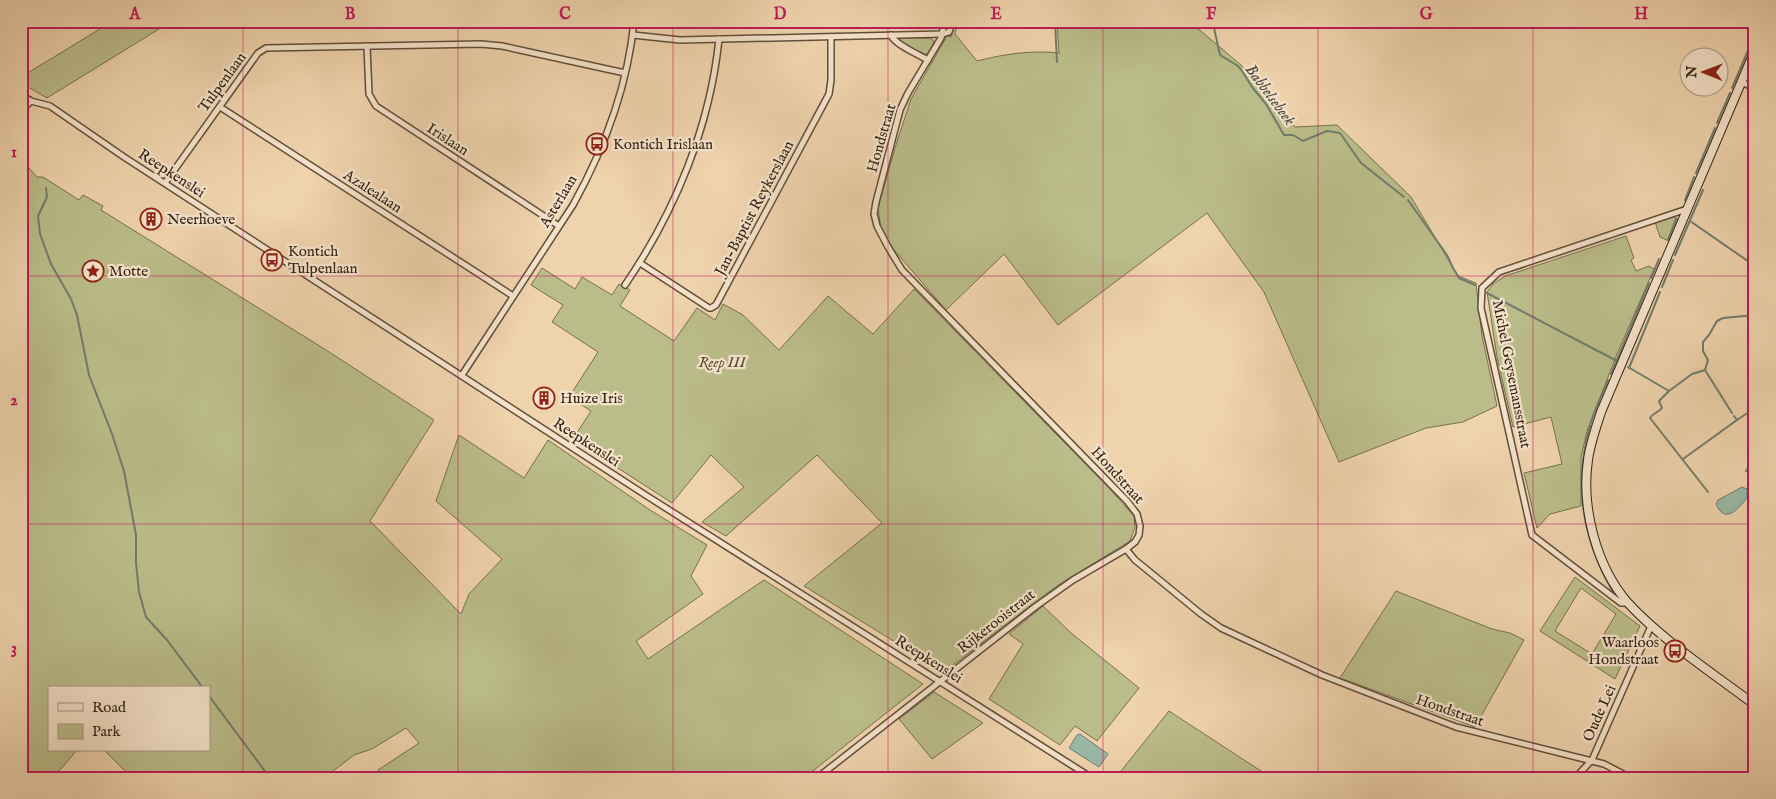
<svg xmlns="http://www.w3.org/2000/svg" width="1776" height="799" font-family="'IM FELL English',serif">
<style>
.green{fill:#babc89;stroke:#76704e;fill-rule:evenodd}
.water{fill:#9ab8a7;stroke:#707c6c}
.lines{fill:none;stroke-linecap:round;stroke-linejoin:round}
.stream{stroke:#707c6c;stroke-width:2}
.street-casing{stroke:#614f3a;stroke-width:8}
.secondary-casing{stroke:#322314;stroke-width:10}
.street{stroke:#f5e2ca;stroke-width:5}
.secondary{stroke:#f5e2ca;stroke-width:8}
.grid{fill:none;stroke:#c2185b;stroke-width:1;stroke-opacity:0.55}
.labels{text-anchor:middle;stroke-width:4.5;stroke-linejoin:round;paint-order:stroke}
.street-label{font-size:15px;fill:#322314;stroke:#f5e2ca}
.poi-label{font-size:15px;fill:#322314;stroke:#f5e2ca;text-anchor:start}
.park-label{font-size:15px;font-style:italic;fill:#544931;stroke:#f5e2ca}
.water-label{font-size:16px;font-style:italic;fill:#4c4839;stroke:#f5e2ca}
.neatline{fill:none;stroke:#c2185b;stroke-width:2}
.grid-label{font-size:16px;text-anchor:middle;font-weight:bold;fill:#c2185b}
</style>
<rect width="100%" height="100%" fill="#efd3ad"/>
<filter id="stains"><feTurbulence type="fractalNoise" baseFrequency=".004" numOctaves="4"/><feColorMatrix values="0 0 0 0 .2 0 0 0 0 .09 0 0 0 0 .02 0 0 0 .5 -.17"/></filter>
<radialGradient id="worn" r=".72"><stop offset=".6" stop-color="#630" stop-opacity="0"/><stop offset="1" stop-color="#630" stop-opacity=".3"/></radialGradient>
<!-- green -->
<g class="green">
<polygon points="113,21 172,21 47,98 21,83 21,77"/>
<path d="M956 21H958L955 34 977 61C1004 54 1032 50 1059 53L1057 21H1189L1241 65 1295 127 1337 125 1411 197 1458 276 1476 283 1482 336 1497 406 1463 422 1426 428 1339 462 1264 292 1207 213 1058 325 1004 254 946 310 894 250 881 229 878 208 895 148 911 99 947 36 951 37Z"/>
<polygon points="899,38 929,38 933,40 934,42 928,53 924,55 898,40"/>
<polygon points="21,159 37,177 43,177 79,200 83,195 103,206 101,210 326,350 434,420 370,521 461,614 469,594 502,559 436,501 459,435 524,478 548,440 650,510 707,545 691,576 703,594 636,641 648,659 764,580 923,684 804,778 382,778 383,776 378,770 419,743 406,728 372,749 354,755 324,778 132,778 104,750 209,750 209,688 49,688 49,750 77,750 53,778 21,778"/>
<polygon points="1672,216 1678,219 1669,241 1660,237 1655,222"/>
<polygon points="1626,236 1634,258 1631,260 1636,271 1649,266 1654,269 1617,354 1587,431 1581,457 1581,506 1550,514 1537,528 1524,473 1562,464 1551,417 1513,427 1497,357 1487,292 1493,284 1505,276"/>
<polygon points="542,268 575,289 582,277 612,295 619,284 630,290 620,306 674,341 697,308 715,320 723,304 743,315 779,350 828,296 873,334 914,289 1108,487 1134,516 1135,527 1130,541 1058,585 946,670 939,669 804,586 882,523 817,455 726,536 702,522 744,487 711,455 672,503 573,439 591,411 569,397 598,352 552,322 563,305 531,285"/>
<path d="M1575 577 1640 626 1615 679 1540 631ZM1581 588 1616 614 1592 654 1555 631Z"/>
<polygon points="1396,591 1492,629 1510,633 1524,640 1475,727 1340,678"/>
<polygon points="1043,606 1071,633 1139,688 1097,741 1075,726 1060,745 989,699 1023,644 1009,634"/>
<polygon points="934,692 983,723 932,759 899,719"/>
<polygon points="1169,711 1264,773 1259,778 1121,778 1117,776"/>
</g>
<!-- water -->
<g class="water">
<path d="M1742 487 1747 489V498C1738 509 1725 525 1716 504L1718 500Z"/>
<polygon points="1080,734 1108,754 1099,767 1069,748 1077,735"/>
</g>
<g class="lines">
<!-- stream -->
<g class="stream">
<polyline points="1055,21 1057,62"/>
<polyline points="1208,21 1214,28 1220,55 1238,66 1242,71 1252,87 1266,104 1284,135 1293,135 1303,141 1327,131 1340,133 1361,163 1404,197"/>
<polyline points="1732,88 1755,34"/>
<polyline points="1717,123 1730,93"/>
<polyline points="1696,173 1715,128"/>
<polyline points="46,188 47,197 38,216 40,234 51,264 71,299 77,315 89,375 112,434 124,471 136,535 136,563 139,592 146,617 167,640 203,688"/>
<polyline points="1408,200 1447,255 1454,270"/>
<polyline points="1685,200 1694,177"/>
<polyline points="1690,221 1755,266"/>
<polyline points="1668,240 1676,219"/>
<polyline points="1675,255 1703,190"/>
<polyline points="1455,271 1459,278 1475,285"/>
<polyline points="1651,278 1659,259"/>
<polyline points="1662,287 1673,260"/>
<polyline points="1487,293 1617,361"/>
<path d="M1628 367 1669 391 1659 401 1662 408C1659 412 1653 413 1650 418L1708 492"/>
<polyline points="1629,368 1660,292"/>
<polyline points="1705,370 1708,360 1703,351 1703,342 1709,335 1717,321 1723,318 1755,315"/>
<polyline points="1611,374 1649,283"/>
<path d="M1608 380C1602 395 1594 410 1590 426 1573 485 1582 539 1613 592"/>
<polyline points="1669,391 1692,374 1705,370 1732,413"/>
<polyline points="1737,420 1755,408"/>
<polyline points="1683,459 1737,420 1734,416"/>
<polyline points="1746,471 1755,460"/>
<polyline points="209,696 270,778"/>
</g>
<!-- street casing -->
<g class="street-casing">
<g id="street">
<polyline points="633,35 680,40 943,34 949,32 953,21"/>
<path d="M891 35C895 45 918 54 928 60"/>
<polyline points="367,46 369,94 376,106 559,226"/>
<polyline points="1741,82 1755,88"/>
<polyline points="21,93 23,96 31,101 50,106 124,157 647,496 1092,778"/>
<polyline points="220,107 513,296"/>
<polyline points="21,111 31,101"/>
<polyline points="165,183 258,53 266,48 481,44 502,46 625,73"/>
<polyline points="640,263 709,308 711,308 716,305 829,94 831,80 831,37"/>
<path d="M625 285C675 212 710 127 719 39"/>
<path d="M462 375 573 205C604 149 628 85 634 21"/>
<polyline points="1126,549 1135,560 1162,582 1201,614 1221,628 1322,675 1456,727 1604,764 1631,778"/>
<polyline points="1628,603 1621,603 1532,535 1481,308 1482,288 1499,272 1687,209"/>
<polyline points="817,778 1035,607 1073,580 1126,549 1135,542 1139,535 1140,526 1137,514 1127,501 902,270 888,247 877,226 874,214 876,202 900,110 908,93 941,38 945,21"/>
<polyline points="1575,778 1592,760 1651,626"/>
</g>
</g>
<!-- secondary casing -->
<g class="secondary-casing">
<path id="secondary" d="M1755 50 1601 412C1596 428 1590 444 1588 460 1581 507 1596 566 1628 603 1662 640 1714 674 1755 705"/>
</g>
<!-- street -->
<use href="#street" class="street"/>
<!-- secondary -->
<use href="#secondary" class="secondary"/>
</g>
<!-- grid -->
<path class="grid" d="M243 21V778M458 21V778M673 21V778M888 21V778M1103 21V778M1318 21V778M1533 21V778M21 276H1755M21 524H1755"/>
<!-- icons -->
<defs>
<g id="bus-ring" transform="scale(1.125)"><circle r="9.5" fill="#f5e2ca" stroke="#8f2418" stroke-width="1.5"/><path d="M-5-6H5V4H4V6H2V4H-2V6H-4V4H-5ZM-3.5-4V0h7V-4ZM-3.5 1.2v1.5H-2V1.2ZM2 1.2v1.5H3.5V1.2Z" fill="#8f2418"/></g>
<g id="building-ring" transform="scale(1.125)"><circle r="9.5" fill="#f5e2ca" stroke="#8f2418" stroke-width="1.5"/><path d="M-4-6H4V6H1V3H-1V6H-4ZM-2.5-4.3h1.7v1.8h-1.7ZM.8-4.3h1.7v1.8H.8ZM-2.5-1h1.7V.8h-1.7ZM.8-1h1.7V.8H.8Z" fill="#8f2418"/></g>
<g id="sight-ring" transform="scale(1.125)"><circle r="9.5" fill="#f5e2ca" stroke="#8f2418" stroke-width="1.5"/><path d="M0-6L1.8-2.2L6-1.7L2.9 1.2L3.7 5.4L0 3.3L-3.7 5.4L-2.9 1.2L-6-1.7L-1.8-2.2Z" fill="#8f2418"/></g>
</defs>
<g fill-rule="evenodd">
<use href="#bus-ring" x="597" y="144"/>
<use href="#building-ring" x="151" y="219"/>
<use href="#bus-ring" x="272" y="260"/>
<use href="#sight-ring" x="93" y="271"/>
<use href="#building-ring" x="544" y="398"/>
<use href="#bus-ring" x="1675" y="651"/>
</g>
<g class="labels">
<!-- street labels -->
<g class="street-label">
<text transform="translate(222 82) rotate(-54)" y="5">Tulpenlaan</text>
<text transform="translate(881 138) rotate(-74)" y="5">Hondstraat</text>
<text transform="translate(448 139) rotate(33)" y="5">Irislaan</text>
<text transform="translate(172 173) rotate(33)" y="5">Reepkenslei</text>
<text transform="translate(373 191) rotate(33)" y="5">Azalealaan</text>
<text transform="translate(558 201) rotate(-59)" y="5">Asterlaan</text>
<text transform="translate(754 208) rotate(-62)" y="5">Jan-Baptist Reykerslaan</text>
<text transform="translate(1512 374) rotate(79)" y="5">Michel Geysemansstraat</text>
<text transform="translate(587 442) rotate(33)" y="5">Reepkenslei</text>
<text transform="translate(1118 475) rotate(48)" y="5">Hondstraat</text>
<text transform="translate(996 621) rotate(-38)" y="5">Rijkerooistraat</text>
<text transform="translate(929 659) rotate(32)" y="5">Reepkenslei</text>
<text transform="translate(1450 710) rotate(19)" y="5">Hondstraat</text>
<text transform="translate(1599 713) rotate(-66)" y="5">Oude Lei</text>
</g>
<!-- poi labels -->
<g class="poi-label">
<text x="613" y="149">Kontich Irislaan</text>
<text x="167" y="224">Neerhoeve</text>
<text x="288" y="256">Kontich<tspan x="288" dy="17">Tulpenlaan</tspan></text>
<text x="109" y="276">Motte</text>
<text x="560" y="403">Huize Iris</text>
<text x="1659" y="647" text-anchor="end">Waarloos<tspan x="1659" dy="17">Hondstraat</tspan></text>
</g>
<!-- park labels -->
<g class="park-label">
<text x="722" y="367">Reep III</text>
</g>
<!-- water labels -->
<g class="water-label">
<text transform="translate(1271 94) rotate(53)" y="6">Babbelsebeek</text>
</g>
</g>
<!-- margin -->
<rect width="1776" height="799" fill="none" stroke="#efd3ad" stroke-width="55"/>
<!-- legend -->
<rect x="48" y="686" width="162" height="65" fill="#f5e2ca" stroke="#a79681"/>
<rect x="58" y="703" width="25" height="8" fill="#f5e2ca" stroke="#a79681"/>
<text x="92" y="712" font-size="15" fill="#322314">Road</text>
<rect x="58" y="724" width="25" height="15" fill="#babc89" stroke="#a79681"/>
<text x="92" y="736" font-size="15" fill="#322314">Park</text>
<!-- north arrow -->
<g transform="translate(1704 72) rotate(271)"><circle r="24" fill="#f5e2ca" stroke="#a79681"/>
<path d="M0-4L9 19L0 12L-9 19Z" fill="#8f2418"/>
<text y="-8" font-size="14" font-weight="bold" text-anchor="middle" fill="#322314">N</text>
</g>
<rect x="28" y="28" width="1720" height="744" class="neatline"/>
<g class="grid-label">
<text x="135" y="19">A</text>
<text x="350" y="19">B</text>
<text x="565" y="19">C</text>
<text x="780" y="19">D</text>
<text x="996" y="19">E</text>
<text x="1211" y="19">F</text>
<text x="1426" y="19">G</text>
<text x="1641" y="19">H</text>
<text x="14" y="157">1</text>
<text x="14" y="405">2</text>
<text x="14" y="653">3</text>
</g>
<rect width="100%" height="100%" filter="url(#stains)"/>
<rect width="100%" height="100%" fill="url(#worn)"/>
</svg>
